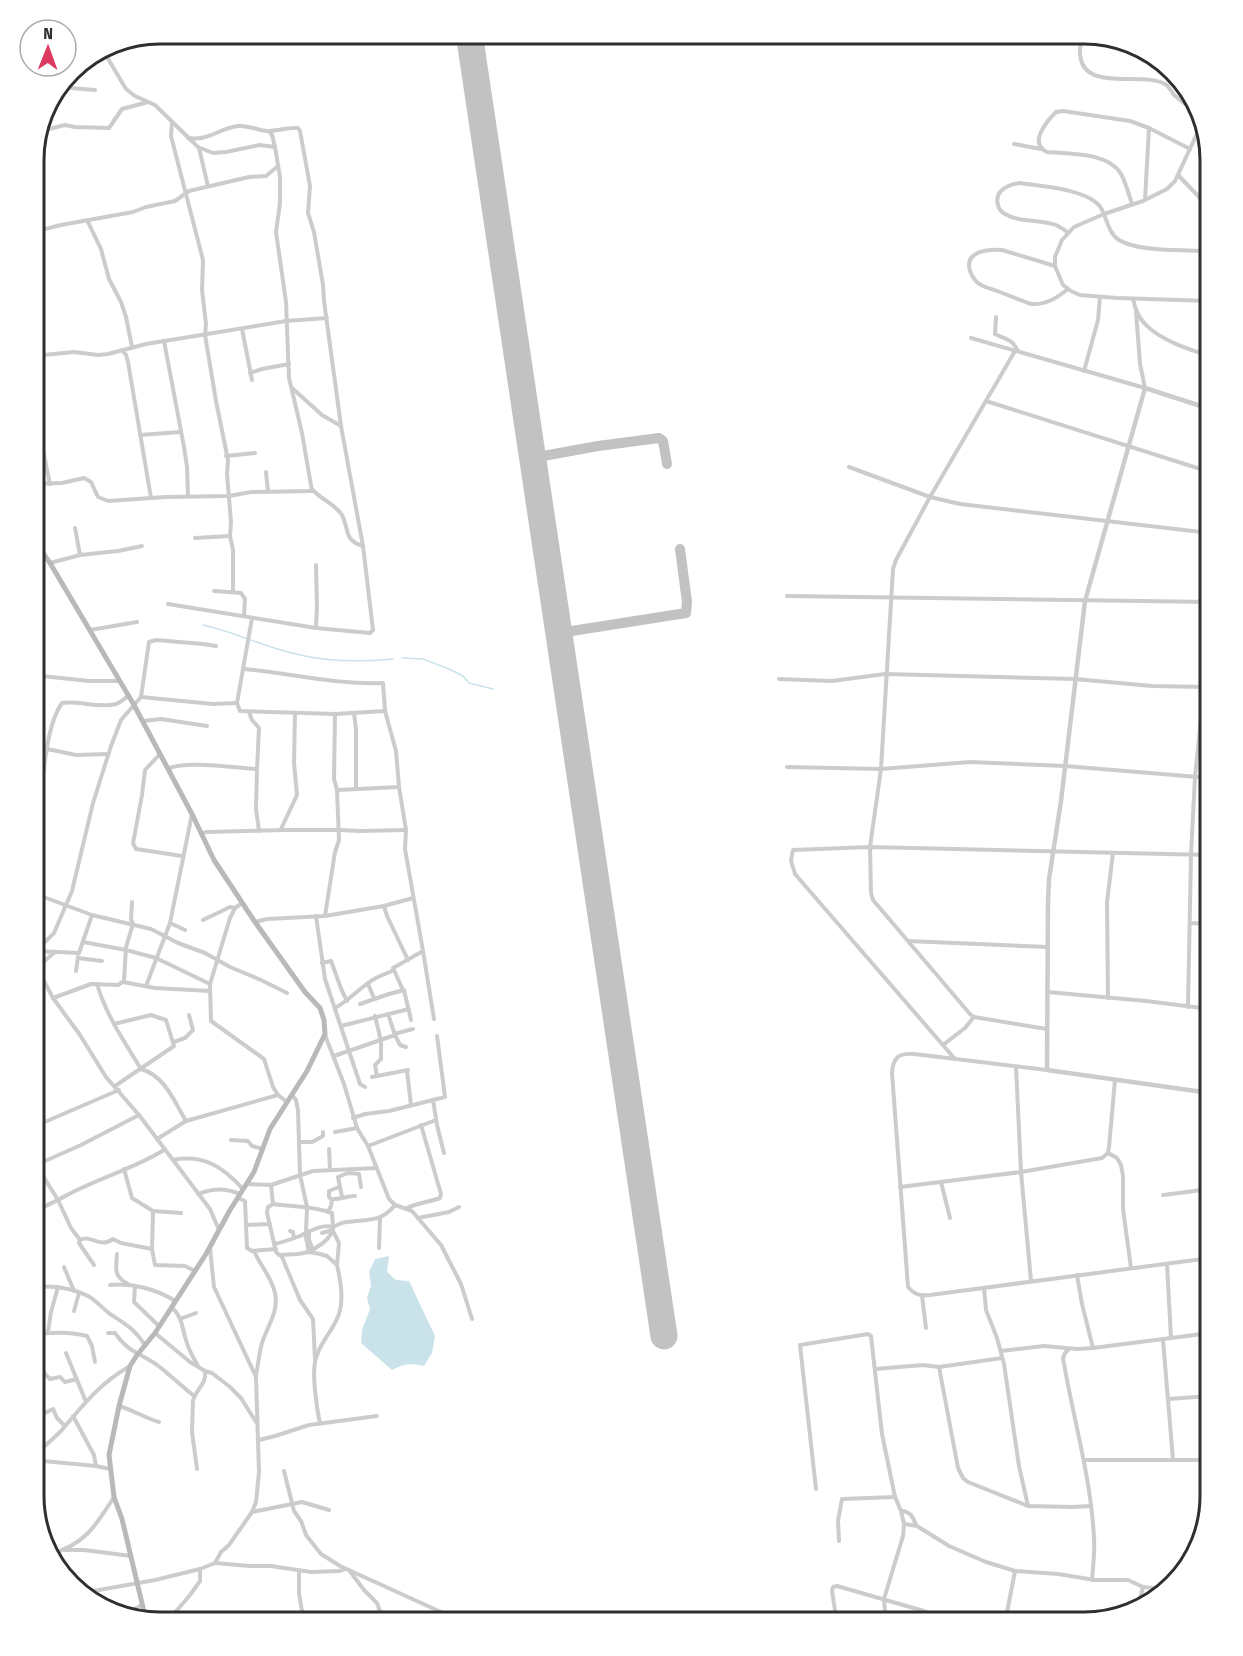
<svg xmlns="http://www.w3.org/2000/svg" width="1243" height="1656" font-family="'Fira Sans Condensed',sans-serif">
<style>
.water{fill:#cae3ea}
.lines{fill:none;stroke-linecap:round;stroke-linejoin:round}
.stream{stroke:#cae3ea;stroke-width:1.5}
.taxiway{stroke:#c2c2c2;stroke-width:10}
.runway{stroke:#c2c2c2;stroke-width:27}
.minor{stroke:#ccc;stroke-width:4}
.tertiary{stroke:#ccc;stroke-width:4.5}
.secondary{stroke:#b9b9b9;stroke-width:5}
.rim{fill:none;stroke:#2f2f2f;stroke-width:3}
</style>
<rect width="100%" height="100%" fill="#fff"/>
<!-- water -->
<path class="water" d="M389 1256 387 1272 396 1280 409 1281 435 1336 432 1353 424 1366C411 1363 403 1364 392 1370L361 1343 362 1330 370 1309 367 1298 371 1286 369 1272 375 1259Z"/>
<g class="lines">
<!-- stream -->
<g class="stream">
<path d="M203 625C235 632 264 647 296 654 327 662 362 662 393 659"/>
<polyline points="402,658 423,659 449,669 463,676 469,683 493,689"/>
</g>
<!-- taxiway -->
<g class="taxiway">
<polyline points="532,458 598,446 659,438 663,441 667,464"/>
<polyline points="559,633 686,613 687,602 680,549"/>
</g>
<!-- runway -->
<polyline class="runway" points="469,33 664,1336"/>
<!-- minor -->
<g class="minor">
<polyline points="1082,33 1084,40"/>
<path d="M1096 35C1088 38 1081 40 1080 49 1078 95 1140 70 1165 84 1169 86 1171 91 1174 95 1181 101 1189 107 1196 112"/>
<path d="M113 45C125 44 137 41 148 35"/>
<polyline points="92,54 104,55 107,57 126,89 135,96 155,105 198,147 213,153 226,152 260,145 275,147"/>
<polyline points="100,54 101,50 113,45 114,43"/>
<polyline points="58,87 95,90"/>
<polyline points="172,122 171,136 203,260 202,290 206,324 205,335 216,401 228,460 227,474 231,522 230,536 233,550 233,592"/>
<polyline points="1200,127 1175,181 1167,189 1143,201 1104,214 1074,227 1062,240 1055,257 1055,266 1063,285 1071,291 1080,295 1117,298 1210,301"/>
<polyline points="49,129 65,125 75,127 109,128 122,109 148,102"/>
<polyline points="1014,144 1041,149"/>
<polyline points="199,148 208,186"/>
<polyline points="1178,175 1202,200 1210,203"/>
<polyline points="1145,200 1149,128"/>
<path d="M1132 204C1129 195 1126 183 1121 174 1108 152 1069 154 1047 152 1028 143 1047 121 1056 112L1063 111 1130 121 1149 128 1190 149"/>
<polyline points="87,220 101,249 109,279 121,302 126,317 132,347"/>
<polyline points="33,232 61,225 133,212 146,207 175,201 189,191 249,177 266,176 278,166"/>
<path d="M1068 233C1065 230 1060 227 1056 225 1040 219 1020 223 1005 214 997 210 994 197 1002 190 1006 186 1013 184 1019 183 1040 186 1089 189 1101 208 1107 218 1108 233 1119 240 1138 252 1186 250 1210 251"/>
<path d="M1055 266 1002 250C988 249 964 251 970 271 972 276 974 280 978 283 984 288 993 289 1000 292 1010 296 1020 300 1031 304 1046 305 1057 298 1068 289"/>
<polyline points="33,287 40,286"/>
<path d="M1133 299C1135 308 1138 317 1145 324 1159 339 1190 351 1210 355"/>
<path d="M996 317 995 334C1007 340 1012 339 1018 351"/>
<polyline points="242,329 252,380"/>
<polyline points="971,338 1145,388 1140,364 1136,311"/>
<polyline points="164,341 184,447 187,467 188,496"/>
<polyline points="122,350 126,355 128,362 151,498"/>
<polyline points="1015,351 930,497 896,560 893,569 881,769 870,847 871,893 873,900 970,1014 974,1017 1047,1029"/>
<polyline points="33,356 74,352 98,355 108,354 146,344 286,321 327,318"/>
<polyline points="1084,371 1098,320 1100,297"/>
<polyline points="250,373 262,369 289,364"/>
<polyline points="292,388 322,415 341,426"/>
<polyline points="986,401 1210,472"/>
<polyline points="33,403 50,484"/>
<polyline points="140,435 181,432"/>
<polyline points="226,456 255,453"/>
<polyline points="849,467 930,497 960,504 1210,533"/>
<polyline points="266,472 268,492"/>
<polyline points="33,484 62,483 84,478 91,482 98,497 108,501 166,497 229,496 251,492 312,491 302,433 289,378 286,302 276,232 280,203 280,177 275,147 272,135 269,131"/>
<path d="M312 489C320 499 335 504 342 515 349 529 344 541 363 546"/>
<polyline points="75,528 80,555"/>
<polyline points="195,538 230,536"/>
<polyline points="33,554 35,543"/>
<polyline points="50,563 80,555 118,551 142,546"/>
<polyline points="316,565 317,607 316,628"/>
<polyline points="214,591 241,593 245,599 244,616"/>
<polyline points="787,596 1210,602"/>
<path d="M168 604 316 628 370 633 373 630 363 546 341 426 324 301 323 285 314 232 308 213 310 186 300 131 298 128H295C286 128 276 131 267 131 257 130 248 125 238 126 219 128 210 141 188 138"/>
<polyline points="252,618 237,703 240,711 335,714 385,711"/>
<polyline points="90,630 137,622"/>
<path d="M243 669C290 673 336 685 383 683L385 711 396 751 399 787 406 830 405 849 423 951 434 1019"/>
<polyline points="33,675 89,681 119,681"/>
<polyline points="779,679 832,681 885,674 1075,679 1152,686 1205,687"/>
<polyline points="141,697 213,704 237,703"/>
<polyline points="354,713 356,730 356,789"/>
<polyline points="143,721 161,719 207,726"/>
<polyline points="33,746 76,755 108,754"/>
<polyline points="160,754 145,770 142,795 133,843 136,849 182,856"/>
<polyline points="787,767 881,769 970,762 1065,766 1210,778"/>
<path d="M168 769C183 760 237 768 257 769L259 728 252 720 249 712"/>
<polyline points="257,769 256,809 259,831"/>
<polyline points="337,790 399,787"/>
<path d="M33 822C35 811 39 801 41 790 45 765 47 724 62 703 79 700 99 709 116 704 120 703 125 698 128 696"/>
<polyline points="281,829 297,795 294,763 295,713"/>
<polyline points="201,834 206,832 286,830 339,830 360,831 406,830"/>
<polyline points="33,893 92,915 151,929 178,943 205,953 230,967 261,980 287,993"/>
<polyline points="242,903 235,908 230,918 210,984 211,1021 264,1059 273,1087 278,1095 287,1102"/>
<polyline points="384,906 387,916 408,960"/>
<polyline points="316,916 325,979 360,1084 365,1087"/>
<polyline points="325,916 384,906 413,898"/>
<polyline points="203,920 230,907 235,908"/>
<polyline points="255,922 267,919 325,916 335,852 339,840 337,790 334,779 335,714"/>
<polyline points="170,923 185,930"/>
<polyline points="1191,923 1210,924"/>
<polyline points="908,941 1048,947"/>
<polyline points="83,942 126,950 156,958 210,984"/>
<polyline points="36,951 79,953 92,915"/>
<polyline points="33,954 54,933 72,891 93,803 111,746 121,720 141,697 149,642 156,640 203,644 216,646"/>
<polyline points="78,958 102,961"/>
<polyline points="33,960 53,998 80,1035 106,1077 139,1115 173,1160 210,1209 219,1230"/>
<polyline points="322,963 331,961 342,991 347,1001"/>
<polyline points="394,970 403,990"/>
<polyline points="40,971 42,963 55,952"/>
<polyline points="76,971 78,957"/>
<polyline points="123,982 155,988 210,991"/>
<path d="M97 984C106 1015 124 1041 141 1069 165 1076 174 1101 186 1121"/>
<polyline points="368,984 374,998"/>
<polyline points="146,986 170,923 192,814"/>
<polyline points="1048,992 1146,1001 1210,1009"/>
<polyline points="53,998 91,984 118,985 124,981 126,947 133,924 131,919 132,902"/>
<polyline points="1108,998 1107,902 1113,853"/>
<polyline points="360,1004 389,994 404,990 411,1020"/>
<polyline points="1188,1007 1191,854 1195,777 1203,699 1205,687 1210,682"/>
<path d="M335 1008C350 1000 361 986 376 978 382 975 388 973 394 970L393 968 423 951"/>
<polyline points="388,1014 395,1035 400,1045 406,1047"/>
<polyline points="375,1016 381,1041 381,1059 375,1065 377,1076"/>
<polyline points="114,1024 151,1015 166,1020 174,1046 115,1086"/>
<polyline points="341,1026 409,1009"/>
<polyline points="394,1034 413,1029"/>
<polyline points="325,1035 344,1084 357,1128 368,1146 389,1199 395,1205 412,1211 441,1245 461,1284 472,1319"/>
<polyline points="174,1042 185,1038 193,1030 189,1015"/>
<polyline points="943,1045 965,1028 973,1018 974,1017"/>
<polyline points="334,1056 395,1035"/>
<polyline points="955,1059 795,874 791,861 793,850 870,847 1210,855"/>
<polyline points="1016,1067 1021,1172 1031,1281"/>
<path d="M1047 1070 914 1054C899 1053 893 1057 892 1073L908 1287C915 1295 920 1296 930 1295L1210 1258"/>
<polyline points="407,1071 411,1105"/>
<polyline points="372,1077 408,1070"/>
<polyline points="292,1095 296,1100 298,1110 300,1175 307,1207 306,1232"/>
<polyline points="433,1100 437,1125 444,1153"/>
<polyline points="353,1118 365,1114 389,1111 445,1097 437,1036"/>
<polyline points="33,1127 119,1090"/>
<polyline points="335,1132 357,1128"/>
<polyline points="157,1139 186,1121 278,1095"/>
<polyline points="231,1140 248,1141 252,1146 263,1149"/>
<polyline points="299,1142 312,1142 323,1136 323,1132"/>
<polyline points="368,1146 436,1120"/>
<polyline points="329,1149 330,1170"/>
<polyline points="1108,1153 1117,1158 1121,1165 1123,1176 1123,1209 1131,1268"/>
<polyline points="33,1160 58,1200 71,1228 80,1240 79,1243 94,1265"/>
<path d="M173 1160C204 1154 223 1167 243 1189"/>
<polyline points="36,1165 81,1145 139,1115"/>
<polyline points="124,1169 132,1198 153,1211 181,1213"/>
<polyline points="941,1182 950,1218"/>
<polyline points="247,1184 271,1185 313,1171 376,1168"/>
<path d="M271 1185 273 1204C293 1207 313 1206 332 1213L333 1227C321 1224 310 1231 300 1236 292 1239 283 1242 275 1244"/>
<polyline points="900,1187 1021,1172 1102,1158 1108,1153 1109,1147 1115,1080"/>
<path d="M198 1194C214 1188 225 1188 240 1194"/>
<polyline points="1163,1195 1210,1189"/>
<polyline points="342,1197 338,1177 348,1173 359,1174 361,1187"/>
<polyline points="238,1198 245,1201 247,1248 252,1251 276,1249"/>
<polyline points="332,1200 329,1197 329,1191 339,1187"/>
<polyline points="273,1204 268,1207 267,1213 276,1252 282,1257 300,1300 313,1319 315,1359"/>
<path d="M407 1208C418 1203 429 1202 440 1198L441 1194 421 1125"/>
<path d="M33 1211C48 1206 61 1198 75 1191 105 1176 137 1167 164 1150"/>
<polyline points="153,1211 152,1249 155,1265 185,1266 195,1271"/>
<path d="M328 1212 331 1206 332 1200 334 1199C341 1199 348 1196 355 1196"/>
<polyline points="418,1218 449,1212 459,1207"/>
<polyline points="247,1225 270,1224"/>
<polyline points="290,1231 293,1232 294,1238"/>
<polyline points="309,1231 309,1240 313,1250"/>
<polyline points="333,1231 339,1243 337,1265"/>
<path d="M305 1233 309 1252C319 1246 332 1239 333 1227 338 1225 342 1222 347 1222 367 1219 381 1223 395 1205"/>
<polyline points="322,1233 333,1230"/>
<path d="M80 1240C92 1234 98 1249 113 1239L121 1243 152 1249"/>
<polyline points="379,1248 380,1218"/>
<polyline points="33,1249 42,1271"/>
<path d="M254 1251C260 1265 272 1278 275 1293 279 1312 267 1327 262 1343 259 1354 258 1365 256 1376"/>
<path d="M117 1254C116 1269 113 1276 128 1284"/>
<path d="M279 1255 298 1254 309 1252 320 1254 327 1256 337 1265C341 1283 345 1304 336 1321 329 1335 318 1346 315 1362 312 1377 317 1409 320 1424"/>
<polyline points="1167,1264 1171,1338"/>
<polyline points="64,1267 74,1291"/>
<polyline points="33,1273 43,1271"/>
<polyline points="1077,1275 1082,1304 1093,1348"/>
<path d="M110 1285C132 1283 157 1289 175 1301"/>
<polyline points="135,1286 134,1302 159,1326"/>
<path d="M33 1287C51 1285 72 1288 88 1296 97 1301 103 1309 110 1314 127 1325 133 1328 145 1345"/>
<polyline points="984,1288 986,1310 997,1338 1004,1364 1019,1466 1028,1506 1072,1507 1091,1506"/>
<polyline points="922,1296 926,1328"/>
<path d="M171 1307C183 1316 182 1330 187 1343 189 1351 194 1358 198 1366"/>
<polyline points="74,1311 79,1293"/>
<polyline points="180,1319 196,1313"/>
<polyline points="48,1332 51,1312 58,1287"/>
<path d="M108 1333H115C129 1354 144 1354 161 1368 172 1377 183 1387 194 1396"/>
<polyline points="155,1333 190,1362 205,1371 212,1373 230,1387 241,1398 256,1422"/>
<path d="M33 1335C51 1332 70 1332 87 1336L92 1346 95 1362"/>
<polyline points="1163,1340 1173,1460"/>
<path d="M1069 1349 1065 1353 1063 1358C1073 1418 1091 1477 1094 1538 1095 1552 1093 1566 1092 1580"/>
<polyline points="1001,1351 1044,1346 1077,1349 1093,1348 1210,1333"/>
<polyline points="66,1353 86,1402"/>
<polyline points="40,1365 45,1374 50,1379 60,1377 65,1382 77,1379"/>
<polyline points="939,1367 958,1468 963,1478 968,1482 1028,1506"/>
<polyline points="875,1369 923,1365 939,1367 1002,1358"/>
<polyline points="1168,1399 1210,1396"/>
<path d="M119 1406C133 1410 145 1418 159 1422"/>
<polyline points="73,1416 94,1455 96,1466"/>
<polyline points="33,1419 53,1409 57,1418 65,1426"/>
<polyline points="259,1440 275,1436 309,1425 377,1416"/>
<path d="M33 1457C42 1448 52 1440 61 1431 83 1405 100 1383 130 1366"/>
<polyline points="33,1460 96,1466 110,1469"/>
<polyline points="1084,1460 1210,1460"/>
<path d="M197 1469 192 1432 193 1401C195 1390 207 1384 205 1372"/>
<polyline points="284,1471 294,1511 301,1521 306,1535 321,1554 340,1566 465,1623"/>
<polyline points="816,1489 800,1345 868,1334 871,1336 882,1434 895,1497 901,1511 904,1524 903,1536 884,1599 886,1623"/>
<path d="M902 1511C911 1512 913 1517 916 1525"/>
<polyline points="252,1512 302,1502 329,1510"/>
<polyline points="904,1524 917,1526 949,1546 986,1562 1015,1571"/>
<polyline points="839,1541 838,1521 842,1499 895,1497"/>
<polyline points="65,1550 84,1550 131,1556"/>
<path d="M50 1554C85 1545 96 1525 114 1497"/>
<polyline points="215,1563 249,1566 271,1566 311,1572 339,1571 345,1569"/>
<polyline points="349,1570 364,1590 377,1603 384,1623"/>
<polyline points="299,1571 299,1593 304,1623"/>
<polyline points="82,1593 155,1580 200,1569 215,1563 221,1552 229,1545 252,1512 256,1502 259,1472 256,1377 214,1287 210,1248"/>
<polyline points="1138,1607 1143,1587"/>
<polyline points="125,1614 142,1605"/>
<polyline points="166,1623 190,1595 200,1581 200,1569"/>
<polyline points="837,1623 832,1591 833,1587 837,1586 924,1611 955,1623"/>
<polyline points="1005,1623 1015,1571 1058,1574 1095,1580 1128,1580 1143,1587 1166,1589"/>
</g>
<!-- tertiary -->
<polyline class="tertiary" points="1210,1093 1047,1070 1048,902 1049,879 1061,801 1085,601 1145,388 1210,409"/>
<!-- secondary -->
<polyline class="secondary" points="33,539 50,563 134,705 192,814 214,860 255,922 305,992 320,1008 324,1020 325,1034 307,1071 270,1129 254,1172 230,1210 206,1254 155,1333 137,1355 130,1366 119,1406 109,1455 114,1497 122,1519 146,1620"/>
</g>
<!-- crop -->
<path d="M0 0H1243V1656H0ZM160 44H1084A116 116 0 0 1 1200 160V1496A116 116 0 0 1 1084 1612H160A116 116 0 0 1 44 1496V160A116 116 0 0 1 160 44Z" fill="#fff" fill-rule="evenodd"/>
<path class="rim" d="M160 44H1084A116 116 0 0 1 1200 160V1496A116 116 0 0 1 1084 1612H160A116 116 0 0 1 44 1496V160A116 116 0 0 1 160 44Z"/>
<!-- north arrow -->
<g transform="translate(48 48) rotate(1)"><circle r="28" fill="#ffffff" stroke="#acacac" stroke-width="1.5"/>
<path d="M0-4.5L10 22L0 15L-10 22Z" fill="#dd3961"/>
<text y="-9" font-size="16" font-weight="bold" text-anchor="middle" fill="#2f2f2f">N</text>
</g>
</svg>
